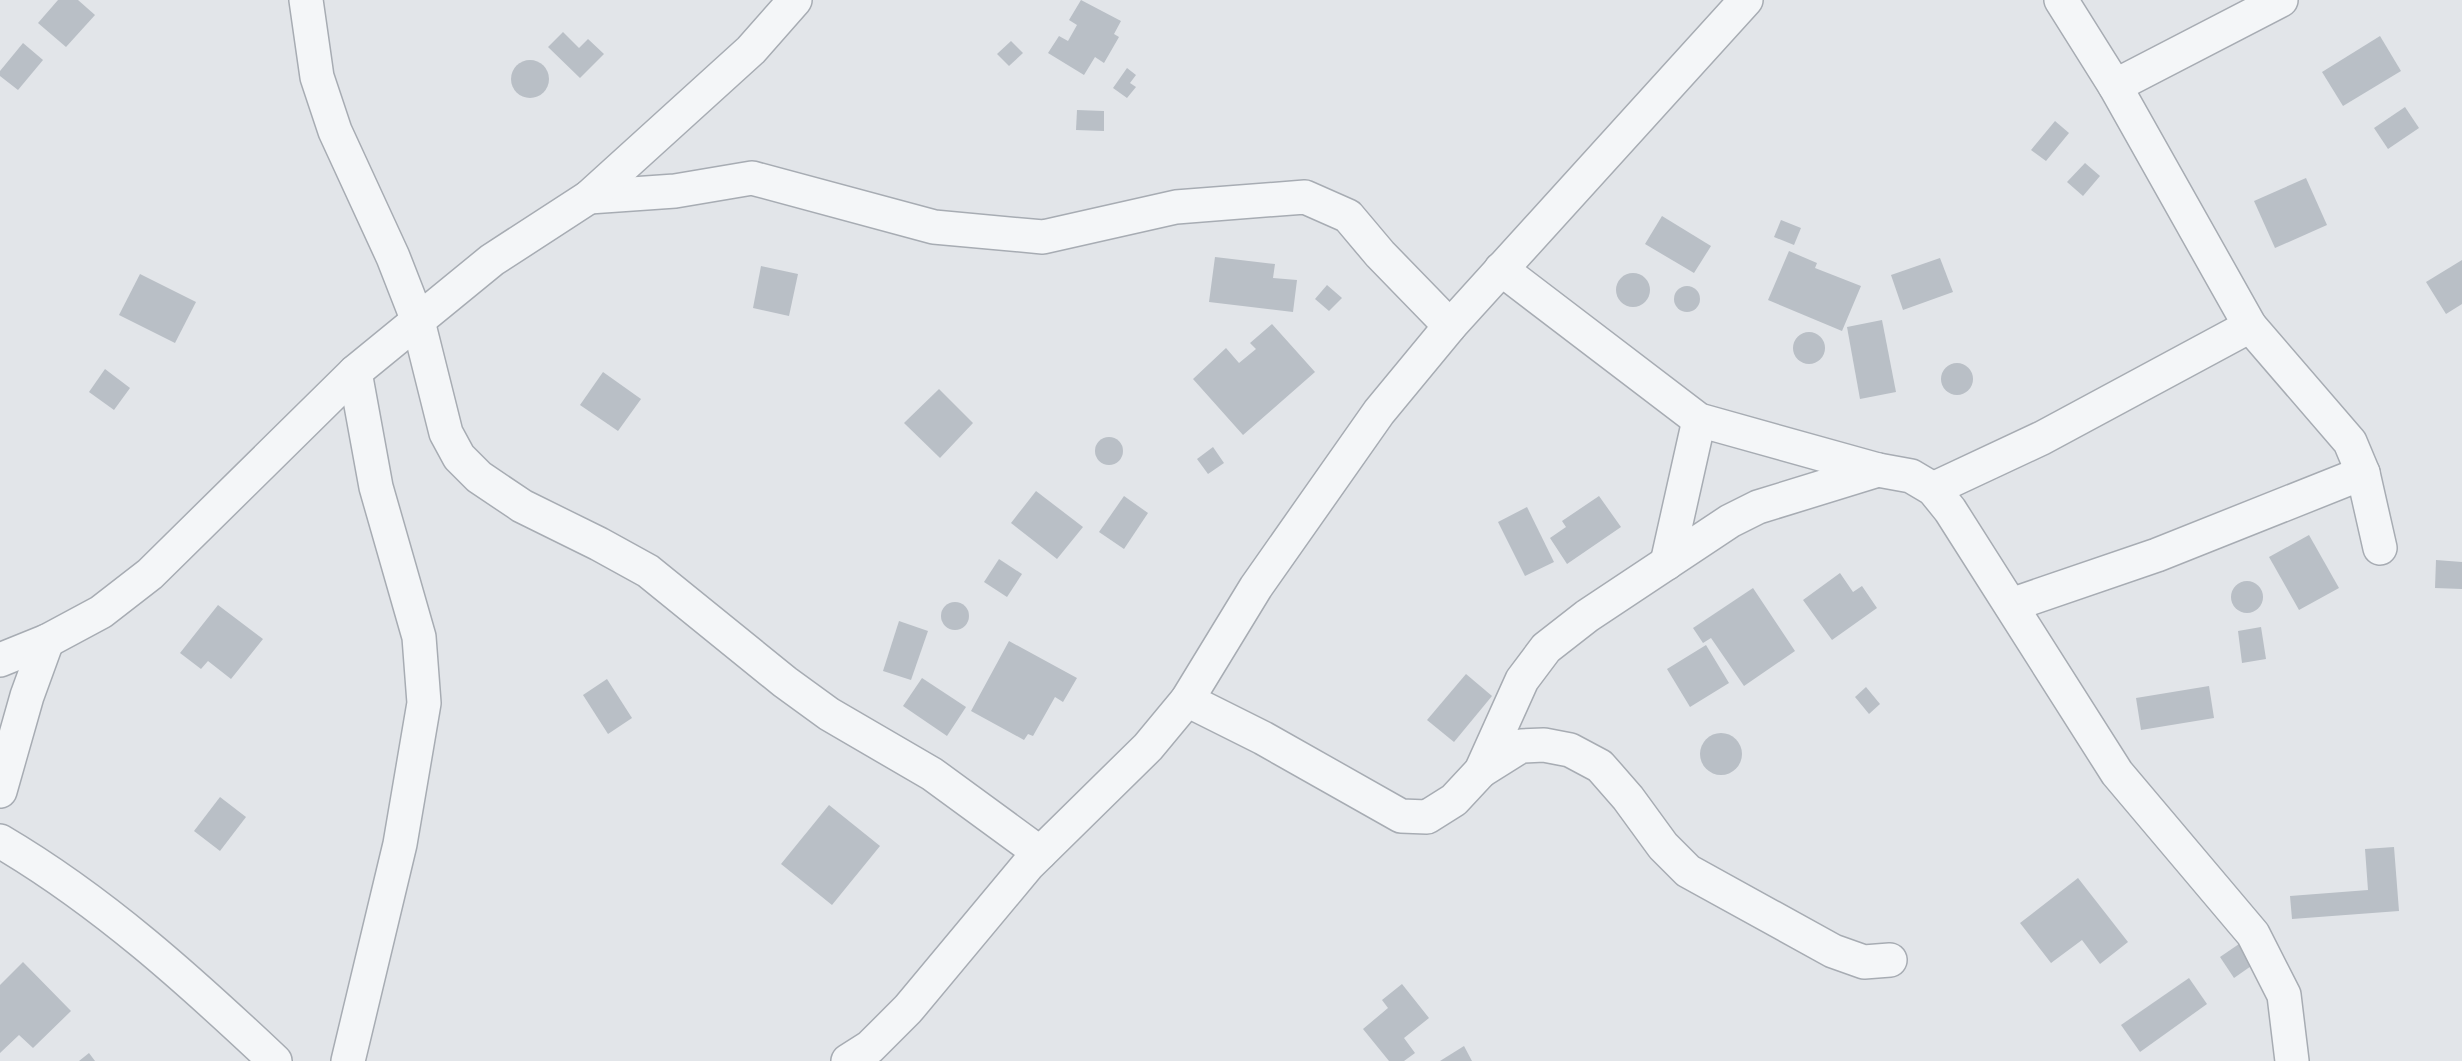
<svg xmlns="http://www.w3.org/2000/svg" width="2462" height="1061" font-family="'DejaVu Sans',sans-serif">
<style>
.building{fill:#b9bfc6}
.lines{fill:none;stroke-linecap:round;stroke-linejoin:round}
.minor-casing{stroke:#a7acb3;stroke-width:36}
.minor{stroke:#f4f6f8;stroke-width:33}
</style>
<rect width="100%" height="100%" fill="#e2e5e9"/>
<!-- building -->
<g class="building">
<polygon points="58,0 78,0 95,15 66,47 38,23"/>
<polygon points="1081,0 1121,21 1114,34 1119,37 1104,63 1095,57 1084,75 1048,53 1059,36 1068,41 1077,25 1069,20"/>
<polygon points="563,32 579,48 588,39 604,54 580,78 548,47"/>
<polygon points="2380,36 2401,71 2343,106 2322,72"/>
<polygon points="1011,41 1023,53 1009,66 997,54"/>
<polygon points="23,43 43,60 18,90 0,76 0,71"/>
<circle cx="530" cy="79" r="19"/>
<polygon points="1127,68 1136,75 1130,83 1136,87 1127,98 1113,88"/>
<polygon points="2405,107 2419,128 2388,149 2374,128"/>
<polygon points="1077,110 1104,111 1104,131 1076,130"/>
<polygon points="2055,121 2069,133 2046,161 2031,150"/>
<polygon points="2085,163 2100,176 2083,196 2067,182"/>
<polygon points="2306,178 2327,225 2275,248 2254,201"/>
<polygon points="1662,216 1711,246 1694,273 1645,244"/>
<polygon points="1781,220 1801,228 1794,245 1774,237"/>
<polygon points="1789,251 1817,263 1815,268 1861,286 1842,331 1768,300"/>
<polygon points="1215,257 1275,264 1273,278 1297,280 1293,312 1209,302"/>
<polygon points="1940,258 1953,292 1903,310 1891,275"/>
<polygon points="2462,260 2462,304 2446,314 2426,282"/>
<polygon points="761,266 798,274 789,316 753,308"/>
<circle cx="1633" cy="290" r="17"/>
<polygon points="140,274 196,302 175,343 119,315"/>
<polygon points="1327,285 1342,298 1329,311 1315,299"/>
<circle cx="1687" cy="299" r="13"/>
<polygon points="1882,320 1896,392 1860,399 1847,327"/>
<polygon points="1272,324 1315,372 1243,435 1193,379 1226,348 1239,363 1256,349 1250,343"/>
<circle cx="1809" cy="348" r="16"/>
<circle cx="1957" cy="379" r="16"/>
<polygon points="105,369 130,388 114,410 89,392"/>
<polygon points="603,372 641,399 618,431 580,405"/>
<polygon points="939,389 973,423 940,458 904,423"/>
<circle cx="1109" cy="451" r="14"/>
<polygon points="1213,447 1224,463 1208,474 1197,459"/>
<polygon points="1036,491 1083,527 1057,559 1011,523"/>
<polygon points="1124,496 1148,513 1124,549 1099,532"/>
<polygon points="1599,496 1621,527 1567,564 1550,538 1566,527 1562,521"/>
<polygon points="1527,507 1554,562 1525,576 1498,522"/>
<polygon points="2309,535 2339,588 2299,610 2269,557"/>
<polygon points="999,559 1022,574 1007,597 984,582"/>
<polygon points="2436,560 2462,562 2462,589 2435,588"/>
<polygon points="1840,573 1853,592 1862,586 1877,608 1832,640 1803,600"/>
<circle cx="2247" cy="597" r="16"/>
<polygon points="1753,588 1795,651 1744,686 1711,638 1703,643 1693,628"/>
<circle cx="955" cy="616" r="14"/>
<polygon points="218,605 263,639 231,679 208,661 201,669 180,653"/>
<polygon points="899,621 928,631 911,680 883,671"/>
<polygon points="2261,627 2266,659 2242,663 2238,631"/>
<polygon points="1009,641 1077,678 1063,702 1055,697 1033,736 1028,734 1024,740 971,711"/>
<polygon points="1706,645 1729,683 1690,707 1667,669"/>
<polygon points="1466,674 1492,696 1454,742 1427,720"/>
<polygon points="922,678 966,707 947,736 903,706"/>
<polygon points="607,679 632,718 608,734 583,695"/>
<polygon points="2209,686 2214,718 2141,730 2136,698"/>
<polygon points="1866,687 1880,704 1869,714 1855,697"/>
<circle cx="1721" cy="754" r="21"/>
<polygon points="220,797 246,817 220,851 194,831"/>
<polygon points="829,805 880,846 832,905 781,864"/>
<polygon points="2394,847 2399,911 2292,919 2290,896 2368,890 2365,849"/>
<polygon points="2078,878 2128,942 2100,964 2082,940 2051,963 2020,923"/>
<polygon points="2239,944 2254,964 2234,978 2220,957"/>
<polygon points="23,962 71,1011 33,1048 19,1035 0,1053 0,985"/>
<polygon points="2189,978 2207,1004 2140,1052 2121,1025"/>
<polygon points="1402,984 1429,1018 1404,1038 1415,1053 1404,1061 1389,1061 1363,1029 1388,1008 1382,1000"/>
<polygon points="1464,1046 1472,1061 1440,1061"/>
<polygon points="89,1053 95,1061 79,1061"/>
</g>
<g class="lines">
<!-- minor casing -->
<g class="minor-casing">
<g id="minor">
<polyline points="306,0 317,77 335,131 393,257 418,321 446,433 459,457 479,477 522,506 599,544 648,571 785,682 829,714 932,774 1040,853"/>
<polyline points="2061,0 2115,86 2250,326 2350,442 2363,473 2380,548"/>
<polyline points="2115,86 2281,0"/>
<polyline points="589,197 675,191 752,178 934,227 1043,237 1176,207 1305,197 1348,216 1380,254 1450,326"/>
<polyline points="1501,269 1699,420 1878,470 1911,476 1933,489 1950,510 2117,773 2253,934 2284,995 2292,1061"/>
<polyline points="1933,489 2042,438 2250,326"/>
<polyline points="1667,563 1699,420"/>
<polyline points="2011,605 2157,555 2363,473"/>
<polyline points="0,660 47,641 101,612 150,574 355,372 492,260 589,197 751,50 795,0"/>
<polyline points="1187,700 1263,738 1401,816 1427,817 1454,800 1481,771 1522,680 1546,648 1587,616 1730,521 1758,507 1878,470"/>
<polyline points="1481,771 1521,746 1544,745 1570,750 1600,766 1628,798 1663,846 1688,871 1833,951 1864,962 1890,960"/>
<polyline points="0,791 27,696 47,641"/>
<path d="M0 841C102 901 189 980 275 1061"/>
<polyline points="348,1061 400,844 424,703 419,637 376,487 355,372"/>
<polyline points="848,1061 870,1047 908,1009 1028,865 1148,747 1187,700 1256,587 1379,412 1450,326 1746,0"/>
</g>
</g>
<!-- minor -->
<use href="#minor" class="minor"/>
</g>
</svg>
